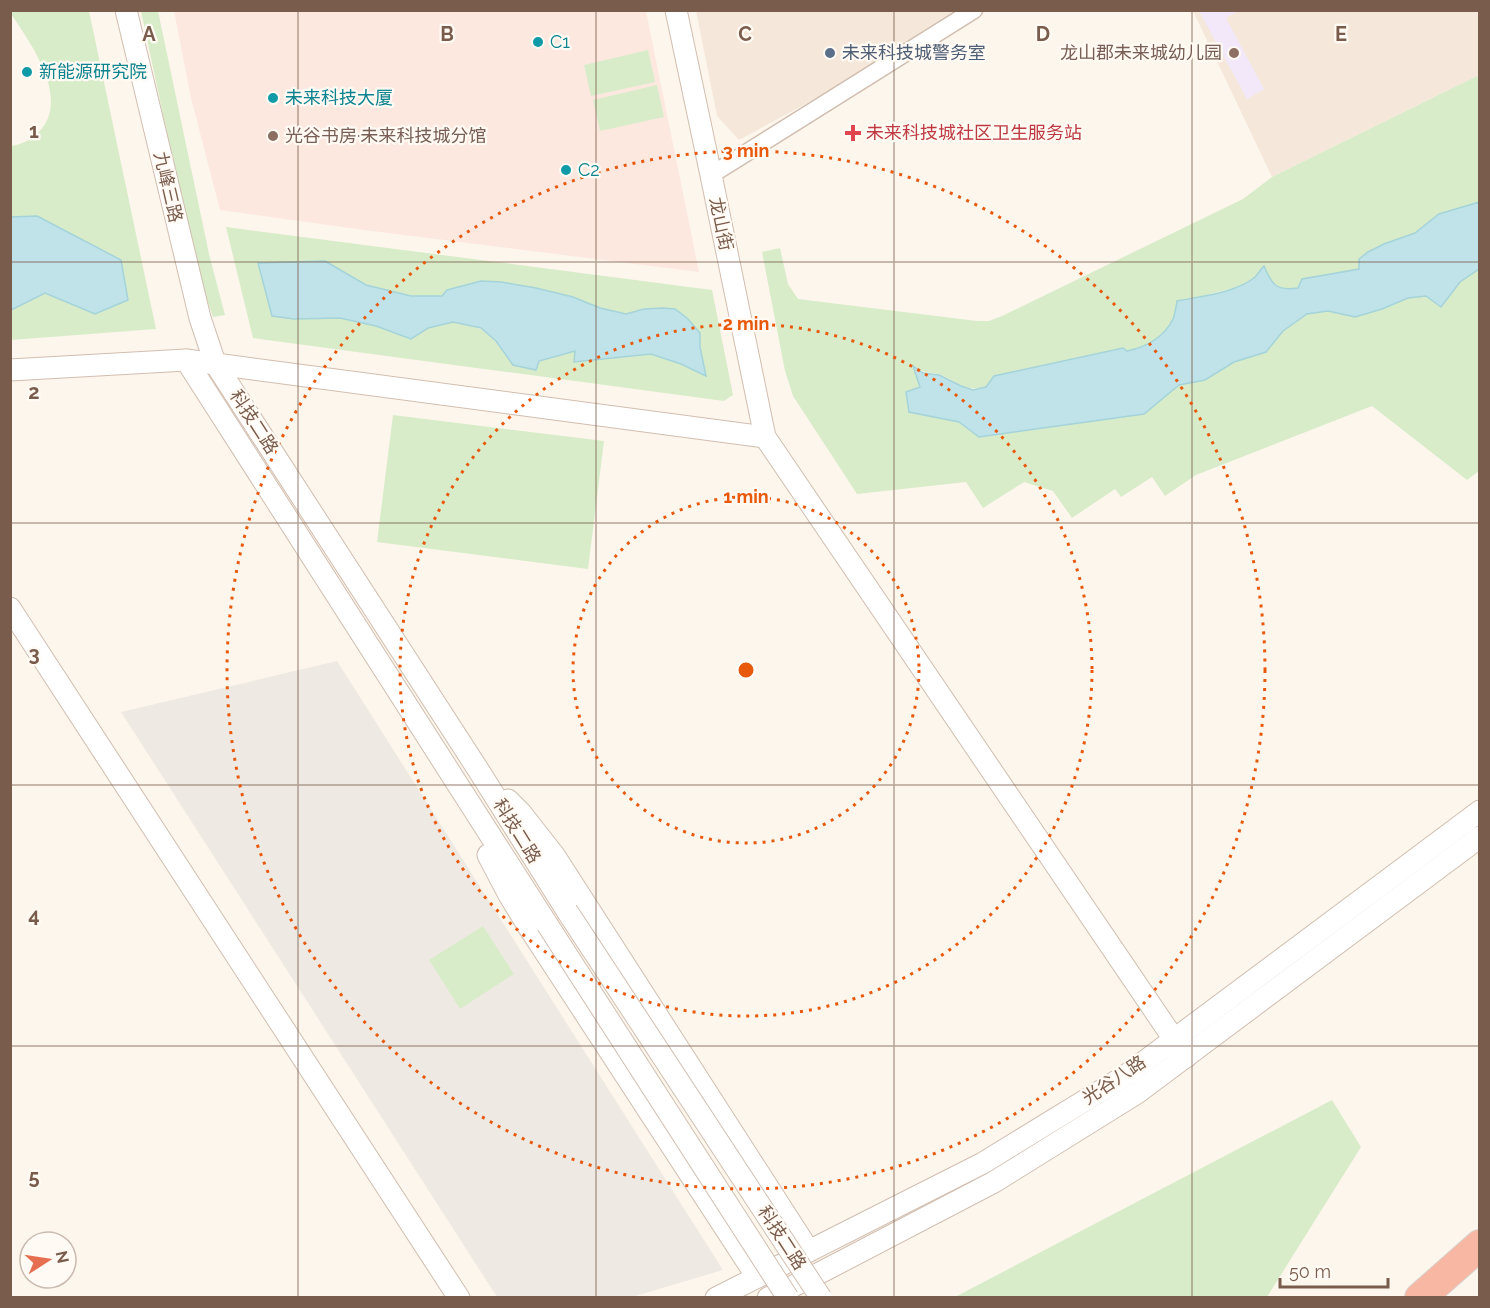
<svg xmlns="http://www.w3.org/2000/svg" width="1490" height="1308" font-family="Raleway,'Noto Sans SC',sans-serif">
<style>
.residential{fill:#f5e8da}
.commercial{fill:#fde8e0}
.industrial{fill:#efe9e4}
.education{fill:#f3e8fa}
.green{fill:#d8ecc9;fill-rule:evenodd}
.water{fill:#bfe3e8;stroke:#a5d3da;stroke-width:1.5}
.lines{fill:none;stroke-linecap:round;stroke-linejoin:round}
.minor-casing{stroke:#d1beb0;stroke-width:19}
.tertiary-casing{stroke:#d1beb0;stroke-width:23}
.motorway-casing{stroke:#dad1cd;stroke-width:32}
.minor{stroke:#fff;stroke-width:16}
.tertiary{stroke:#fff;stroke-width:21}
.motorway{stroke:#f7b7a3;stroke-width:30}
.tertiary-bridge-casing{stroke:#d1beb0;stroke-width:23;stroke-linecap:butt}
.tertiary-bridge{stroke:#fff;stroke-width:21}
.grid{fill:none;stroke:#7a5c4d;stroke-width:1.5;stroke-opacity:0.55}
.ring{fill:none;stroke:#e8590c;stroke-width:3;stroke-dasharray:3 6}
.culture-dot{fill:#0f9aa8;stroke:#fffaf3;stroke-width:2}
.service-dot{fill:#5c6f8a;stroke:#fffaf3;stroke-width:2}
.education-dot{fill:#8d6e63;stroke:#fffaf3;stroke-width:2}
.health-dot{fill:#e0444e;stroke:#fffaf3;stroke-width:2}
.labels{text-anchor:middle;stroke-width:4.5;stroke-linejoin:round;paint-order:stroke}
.culture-label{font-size:18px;fill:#0d838f;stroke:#fffaf3;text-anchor:start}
.service-label{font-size:18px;fill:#4e5e75;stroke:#fffaf3;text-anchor:start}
.education-label{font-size:18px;fill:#785e54;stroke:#fffaf3;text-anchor:end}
.health-label{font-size:18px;fill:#be3a42;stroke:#fffaf3;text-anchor:start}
.street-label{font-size:18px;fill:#7a5c4d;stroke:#fffaf3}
.grid-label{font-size:20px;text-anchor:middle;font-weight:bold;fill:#7a5c4d;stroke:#fffaf3;stroke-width:4.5;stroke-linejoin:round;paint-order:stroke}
.centre{fill:#e8590c;stroke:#fffaf3;stroke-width:3}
.ring-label{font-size:18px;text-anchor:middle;font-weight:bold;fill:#e8590c;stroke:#fffaf3;stroke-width:4.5;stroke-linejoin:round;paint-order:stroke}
</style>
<rect width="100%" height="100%" fill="#fdf6ec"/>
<!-- residential -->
<g class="residential">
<polygon points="696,11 966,11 947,27 739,140 717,116"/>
<polygon points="1193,11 1479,11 1479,75 1272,177"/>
</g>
<!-- commercial -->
<polygon class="commercial" points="174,11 646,11 699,272 364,230 220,210 191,98"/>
<!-- industrial -->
<polygon class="industrial" points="337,661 723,1270 632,1297 497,1297 121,712"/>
<!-- education -->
<polygon class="education" points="1199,11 1238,11 1226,18 1264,89 1247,99"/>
<!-- green -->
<g class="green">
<path d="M11 11H89L156 329 11 340V310L45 292 94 313 121 260 37 216 11 217V146C25 144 37 137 45 124 65 91 30 42 11 14Z"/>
<polygon points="141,11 158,11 209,254 225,315 213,317 196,269"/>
<polygon points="648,50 655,82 591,96 584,65"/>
<path d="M1479 75V202L1439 214 1415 233 1384 244 1368 252 1360 269 1302 279 1298 288C1276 291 1272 285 1264 266L1256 276 1241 286 1203 296 1177 301C1176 307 1175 314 1173 319 1164 337 1146 347 1127 351L1123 348 994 376 986 387C964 392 959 383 941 375 931 372 924 373 913 367L921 387 906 392 909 412 959 422 979 437 1144 414 1179 385 1205 380 1234 362 1265 352 1283 331 1307 314 1328 311 1355 317 1382 309 1408 298 1426 295 1441 307 1460 282 1479 269V471L1467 480 1372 406 1196 475 1165 496 1152 477 1121 497 1115 489 1072 518 1053 491 1024 482 983 508 966 482 857 494 793 396 785 371 762 252 780 248 788 284 798 299 977 321H989L1002 316 1243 199 1272 177Z"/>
<polygon points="657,85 664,117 600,131 593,100"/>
<path d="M226 227 712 290 733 395 724 401 253 338ZM325 261 366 285 411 296H442L447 290 481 281 501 282 536 288 573 297 600 308 626 314 644 309 700 333V347L706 375 681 364 651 354 575 362V351L539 361 536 370 513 365 496 341 481 329 453 322 428 328 411 339 376 326 340 318 294 319 258 263Z"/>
<polygon points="393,415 604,441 588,569 377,542"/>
<polygon points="483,926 514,974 460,1009 429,960"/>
<polygon points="1332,1100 1361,1147 1267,1297 955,1297"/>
</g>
<!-- water -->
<g class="water">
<path d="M1479 202V269L1460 282 1441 307 1426 296 1408 298 1382 309 1355 317 1328 311 1307 314 1283 331 1266 352 1234 362 1205 380 1179 385 1144 414 979 437 959 422 909 412 906 392 920 387 913 366 923 373 939 375 961 386 973 390 986 387 994 376 1123 348 1127 351C1146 347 1164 337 1173 319 1175 314 1176 307 1177 301 1201 296 1236 293 1255 277 1258 274 1261 269 1264 266 1272 285 1276 291 1298 288L1302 279 1359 269V259L1368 252 1384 244 1415 233 1439 214Z"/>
<polygon points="37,216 121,260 128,300 95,314 45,293 11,310 11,217"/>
<polygon points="325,261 366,285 411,296 442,296 447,290 481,281 501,282 536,288 573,297 600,308 626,314 644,309 663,308 675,309 687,318 700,333 700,347 706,376 681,364 651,354 574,362 575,351 539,361 536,370 513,365 496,341 481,328 453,322 428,328 411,339 376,326 340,318 294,319 272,316 258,263"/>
</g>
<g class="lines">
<!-- minor casing -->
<g class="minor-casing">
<polyline id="minor" points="711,175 974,10"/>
</g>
<!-- tertiary casing -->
<g class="tertiary-casing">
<g id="tertiary">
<polyline points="126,10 200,318 215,363 479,771 567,911"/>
<polyline points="676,10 711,175 765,437 1186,1057"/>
<polyline points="186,360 547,924"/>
<polyline points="10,370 186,360 765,437"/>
<polyline points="10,608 459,1298"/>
<polyline points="508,800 521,813 554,855 809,1251"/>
<polyline points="488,855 509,895 528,926 757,1277"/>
<polyline points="716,1298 983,1163 1125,1076 1480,811"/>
<polyline points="768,1298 810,1278 994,1182 1137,1093 1480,837"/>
</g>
</g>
<!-- motorway casing -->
<g class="motorway-casing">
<polyline id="motorway" points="1420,1298 1480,1245"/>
</g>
<!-- minor -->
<use href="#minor" class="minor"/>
<!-- tertiary -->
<use href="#tertiary" class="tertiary"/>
<!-- motorway -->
<use href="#motorway" class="motorway"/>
<!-- tertiary-bridge casing -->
<g class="tertiary-bridge-casing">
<g id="tertiary-bridge">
<polyline points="567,911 821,1298"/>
<polyline points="547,924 788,1298"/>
</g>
</g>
<!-- tertiary-bridge -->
<use href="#tertiary-bridge" class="tertiary-bridge"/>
</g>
<!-- grid -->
<path class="grid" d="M298 10V1298M596 10V1298M894 10V1298M1192 10V1298M10 262H1480M10 523H1480M10 785H1480M10 1046H1480"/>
<!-- distance rings -->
<g class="ring">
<circle cx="746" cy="670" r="173"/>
<circle cx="746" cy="670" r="346"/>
<circle cx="746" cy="670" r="519"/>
</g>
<!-- markers -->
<g class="culture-dot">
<circle cx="538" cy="42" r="6"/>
<circle cx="27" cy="72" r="6"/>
<circle cx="273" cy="98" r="6"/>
<circle cx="566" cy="170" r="6"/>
</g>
<circle class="service-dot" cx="830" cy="53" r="6"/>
<g class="education-dot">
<circle cx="1234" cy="53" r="6"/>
<circle cx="273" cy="136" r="6"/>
</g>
<path class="health-dot" d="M850 124h6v6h6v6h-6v6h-6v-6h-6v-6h6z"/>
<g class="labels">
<!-- culture labels -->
<g class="culture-label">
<text x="550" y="48">C1</text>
<text x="39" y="78">新能源研究院</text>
<text x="285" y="104">未来科技大厦</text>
<text x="578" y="176">C2</text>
</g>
<!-- service labels -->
<g class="service-label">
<text x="842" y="59">未来科技城警务室</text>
</g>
<!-- education labels -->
<g class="education-label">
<text x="1222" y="59">龙山郡未来城幼儿园</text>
<text x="285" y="142" text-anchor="start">光谷书房·未来科技城分馆</text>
</g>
<!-- health labels -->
<g class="health-label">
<text x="866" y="139">未来科技城社区卫生服务站</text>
</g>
<!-- street labels -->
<g class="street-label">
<text transform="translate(168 187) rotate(77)" y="6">九峰三路</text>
<text transform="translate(721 224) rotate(78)" y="6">龙山街</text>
<text transform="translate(254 422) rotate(57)" y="6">科技二路</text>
<text transform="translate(517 831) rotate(58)" y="6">科技二路</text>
<text transform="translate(1114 1080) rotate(-34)" y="6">光谷八路</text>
<text transform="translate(782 1238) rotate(57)" y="6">科技二路</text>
</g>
</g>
<g class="grid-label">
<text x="149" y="41">A</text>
<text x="447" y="41">B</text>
<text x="745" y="41">C</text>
<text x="1043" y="41">D</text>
<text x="1341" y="41">E</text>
<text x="34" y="138">1</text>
<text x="34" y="399">2</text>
<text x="34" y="661">3</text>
<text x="34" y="922">4</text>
<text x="34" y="1184">5</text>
</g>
<circle cx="746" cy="670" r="9" class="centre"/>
<g class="ring-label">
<text x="746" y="157">3 min</text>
<text x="746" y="330">2 min</text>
<text x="746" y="503">1 min</text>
</g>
<!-- border -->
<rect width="1490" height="1308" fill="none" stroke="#7a5c4d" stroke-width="24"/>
<!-- north arrow -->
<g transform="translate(48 1260) rotate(78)"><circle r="28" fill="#fffaf3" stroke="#cabbb1" stroke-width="1.5"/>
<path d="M0-4.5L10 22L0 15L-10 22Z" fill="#e76f51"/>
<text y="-9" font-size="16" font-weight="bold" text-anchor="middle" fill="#7a5c4d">N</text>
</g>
<!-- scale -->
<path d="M1280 1278v9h108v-9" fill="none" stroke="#7a5c4d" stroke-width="3"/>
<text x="1289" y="1278" font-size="18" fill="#7a5c4d" stroke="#fffaf3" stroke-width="4.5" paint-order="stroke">50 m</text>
</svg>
